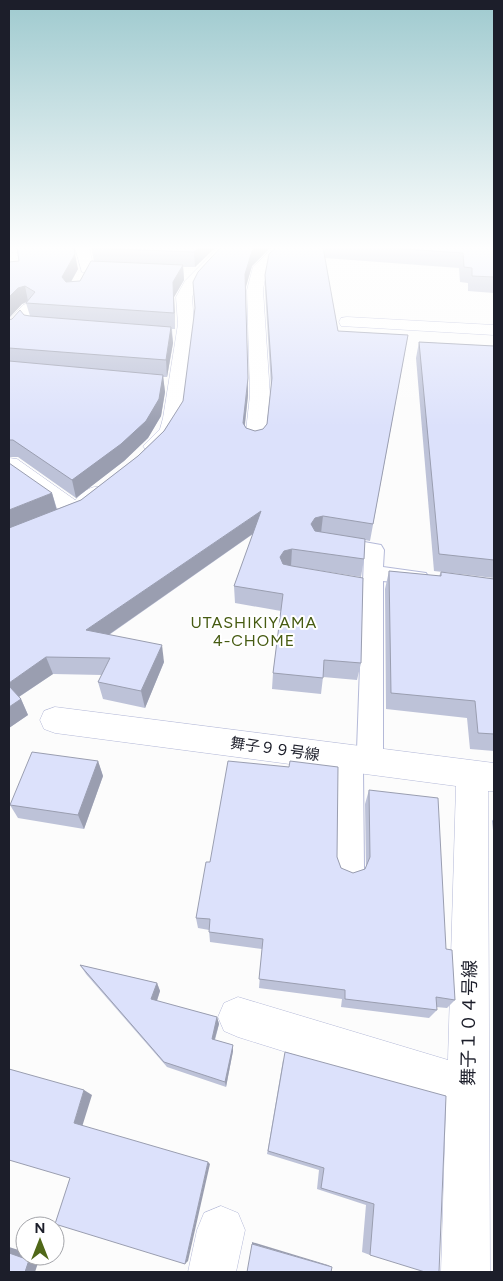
<svg xmlns="http://www.w3.org/2000/svg" width="503" height="1281" font-family="Figtree,'Noto Sans JP',sans-serif">
<style>
.lines{fill:none;stroke-linecap:round;stroke-linejoin:round}
.lane-casing{stroke:#b4b9d8;stroke-width:2}
.street-casing{stroke:#b4b9d8;stroke-width:1}
.lane{fill:#fff;fill-rule:evenodd}
.street{fill:#fff;fill-rule:evenodd}
.wall{fill:#bdc2d8}
.shaded-wall{fill:#9a9eb0}
.building{fill:#dce1fb;stroke:#9a9eb0}
.labels{text-anchor:middle;stroke-width:4;stroke-linejoin:round;paint-order:stroke}
.street-label{font-size:15px;fill:#1c1e2a;stroke:#fff}
.neighbourhood-label{font-size:16px;letter-spacing:1px;fill:#465b12;stroke:#fff}
.near-street-label{font-size:18px;fill:#1c1e2a;stroke:#fff}
</style>
<rect width="100%" height="100%" fill="#fcfcfc"/>
<g class="lines">
<!-- lane casing -->
<g class="lane-casing">
<polygon id="lane" points="336,537 381,545 384,550 383,567 426,573 429,578 426,583 419,585 383,581 383,761 379,769 370,772 363,770 364,869 360,879 350,883 340,879 336,869 337,759 341,751 350,748 357,750 364,555 329,549 326,544 329,539"/>
</g>
<!-- street casing -->
<g class="street-casing">
<g id="street">
<polygon points="75,247 89,247 93,265 123,266 130,270 123,274 82,272"/>
<path d="M219 247H234L197 286 192 297 194 324 183 418C178 435 165 455 146 450L143 446 160 429 163 418 178 324 176 297 185 281Z"/>
<polygon points="274,247 290,247 267,268 263,290 270,395 265,440 262,444 255,446 248,444 245,440 250,395 247,290 253,267"/>
<polygon points="29,303 37,308 15,334 9,335 9,320 23,305"/>
<polygon points="347,317 494,325 494,335 341,326 339,322 341,318"/>
<path d="M9 458 17 459 75 500C85 491 91 484 105 488L108 493C99 506 84 521 68 516L9 474Z"/>
<polygon points="55,707 494,763 494,791 488,791 490,1272 441,1272 446,1102 238,1037 224,1031 218,1017 224,1003 238,997 448,1060 456,786 55,733 44,729 40,720 44,711"/>
<polygon points="221,1206 238,1213 245,1230 236,1272 188,1272 197,1230 204,1213"/>
</g>
</g>
<!-- lane -->
<use href="#lane" class="lane"/>
<!-- street -->
<use href="#street" class="street"/>
</g>
<!-- wall -->
<g class="wall">
<polygon points="91,247 216,247 195,267 183,267 184,280 174,297 175,329 172,329 173,343 167,377 163,377 165,392 161,416 148,438 124,461 76,498 18,457 9,457 9,320 24,315 30,316 26,303 28,302 22,304 9,318 9,262 19,261 78,269 71,282 80,281 94,261"/>
<polygon points="221,247 271,247 252,266 245,288 248,395 245,425 246,428 255,431 263,429 267,424 271,386 265,290 265,275 277,247 494,247 494,293 468,291 468,283 460,282 459,268 325,258 338,331 408,335 370,541 365,540 364,559 361,577 291,566 361,663 357,680 323,677 321,694 272,689 273,673 281,611 235,603 234,586 253,534 109,635 164,662 145,708 103,699 98,682 102,675 53,674 19,697 21,699 28,715 9,728 52,493 57,509 81,500 138,456 164,431 183,401"/>
<polygon points="419,342 494,346 494,578 434,571 416,358"/>
<polygon points="389,571 439,576 441,572 494,579 494,751 470,749 467,718 386,709 385,589"/>
<polygon points="98,761 103,776 84,829 18,818 10,805"/>
<polygon points="369,790 446,949 455,1000 447,1008 436,1007 437,1010 429,1018 341,1007 342,999 259,988 262,949 210,942 209,930 198,928 196,918 210,862 337,857 341,868 353,873 365,869 366,867 365,804"/>
<polygon points="494,818 494,839 492,821"/>
<polygon points="80,965 157,983 160,991 157,1001 217,1017 219,1024 215,1040 233,1045 233,1051 226,1087 167,1067 86,974"/>
<polygon points="283,1060 446,1096 370,1255 362,1252 366,1205 317,1189 319,1170 267,1154"/>
</g>
<!-- shaded-wall -->
<g class="shaded-wall">
<polygon points="200,247 216,247 195,267 194,252"/>
<polygon points="256,247 271,247 252,266 245,290 245,274 252,251"/>
<polygon points="75,254 78,269 65,292 62,277"/>
<polygon points="183,265 184,280 174,297 175,329 174,313 173,282"/>
<polygon points="25,286 28,301 22,304 9,318 9,297 18,288"/>
<polygon points="171,327 173,343 167,377 166,360"/>
<polygon points="163,375 165,392 161,416 148,438 124,461 76,498 72,480"/>
<polygon points="248,378 248,395 243,440 243,423"/>
<polygon points="52,493 57,511 9,530 9,510"/>
<polygon points="261,511 261,528 91,647 86,630"/>
<polygon points="323,516 321,533 313,535 311,524 315,518"/>
<polygon points="292,549 291,566 283,568 280,557 284,551"/>
<polygon points="162,645 164,662 145,708 141,691"/>
<polygon points="46,657 53,674 14,700 9,688 9,683"/>
<polygon points="21,699 28,715 9,728 9,707"/>
<polygon points="98,761 103,776 84,829 78,815"/>
<polygon points="157,983 160,991 155,1006 151,999"/>
<polygon points="217,1017 219,1024 213,1045 212,1039"/>
<polygon points="233,1045 233,1051 226,1087 225,1082"/>
<polygon points="84,1090 92,1095 82,1127 74,1123"/>
<polygon points="208,1162 210,1164 188,1261 185,1264"/>
<polygon points="252,1242 328,1265 332,1267 252,1244"/>
<polygon points="9,1247 25,1252 25,1256 37,1256 40,1257 35,1272 25,1272 9,1253"/>
</g>
<!-- building -->
<g class="building">
<polygon points="17,247 74,247 75,254 62,277 66,282 80,281 91,261 183,265 173,282 174,313 26,303 35,292 25,286 18,288 9,297 9,262 19,261"/>
<polygon points="92,247 200,247 194,252 92,248"/>
<polygon points="221,247 256,247 252,251 245,274 248,378 243,423 246,428 255,431 263,429 267,424 272,378 265,275 269,254 277,247 323,247 338,331 408,335 373,524 323,516 315,518 311,524 315,531 365,539 364,559 292,549 284,551 280,557 283,564 292,566 363,578 361,663 324,660 323,678 273,673 283,594 234,586 261,511 86,630 162,645 141,691 98,682 110,658 46,657 9,683 9,528 81,500 138,456 164,431 183,401 195,308 193,282 198,272"/>
<polygon points="376,247 494,247 494,277 472,276 472,268 464,267 463,253"/>
<polygon points="20,310 24,315 30,316 171,327 166,360 9,348 9,320 12,319"/>
<polygon points="419,342 494,346 494,560 439,554"/>
<polygon points="9,361 163,375 159,399 146,421 121,444 72,480 13,440 9,440"/>
<polygon points="9,463 52,493 9,510"/>
<polygon points="389,571 441,576 441,572 494,579 494,734 478,733 475,701 391,693"/>
<polygon points="9,686 21,699 9,707"/>
<polygon points="32,752 98,761 78,815 10,805"/>
<polygon points="228,761 289,767 290,761 338,767 337,857 341,868 353,873 365,869 370,857 369,790 438,798 446,949 452,950 455,1000 436,997 437,1010 345,999 345,990 259,979 263,939 209,932 210,919 196,918 206,862 210,862"/>
<polygon points="80,965 157,983 151,999 217,1017 212,1039 233,1045 225,1082 164,1062"/>
<polygon points="285,1052 446,1096 439,1272 425,1272 370,1255 374,1204 321,1188 324,1168 268,1151"/>
<polygon points="9,1069 84,1090 74,1123 208,1162 185,1264 55,1224 70,1178 9,1160"/>
<polygon points="252,1244 332,1267 331,1272 247,1272"/>
<polygon points="9,1253 29,1260 25,1272 9,1272"/>
</g>
<!-- sky -->
<linearGradient id="sky" x2="0" y2="1"><stop stop-color="#9fcacf"/><stop offset="0.58" stop-color="#fefefe"/><stop offset="1" stop-color="#fefefe" stop-opacity="0"/></linearGradient>
<rect width="503" height="427" fill="url(#sky)"/>
<g class="labels">
<!-- street labels -->
<g class="street-label">
<text transform="translate(275 749) rotate(8)" y="5">舞子９９号線</text>
</g>
<!-- neighbourhood labels -->
<g class="neighbourhood-label">
<text x="254" y="628">UTASHIKIYAMA<tspan x="254" dy="18">4-CHOME</tspan></text>
</g>
<!-- near-street labels -->
<g class="near-street-label">
<text transform="translate(469 1023) rotate(-89)" y="6">舞子１０４号線</text>
</g>
</g>
<!-- border -->
<rect width="503" height="1281" fill="none" stroke="#1c1e2a" stroke-width="20"/>
<!-- north arrow -->
<g transform="translate(40 1241)"><circle r="24" fill="#ffffff" stroke="#a4a5aa"/>
<path d="M0-4L9 19L0 12L-9 19Z" fill="#506818"/>
<text y="-8" font-size="14" font-weight="bold" text-anchor="middle" fill="#1c1e2a">N</text>
</g>
</svg>
